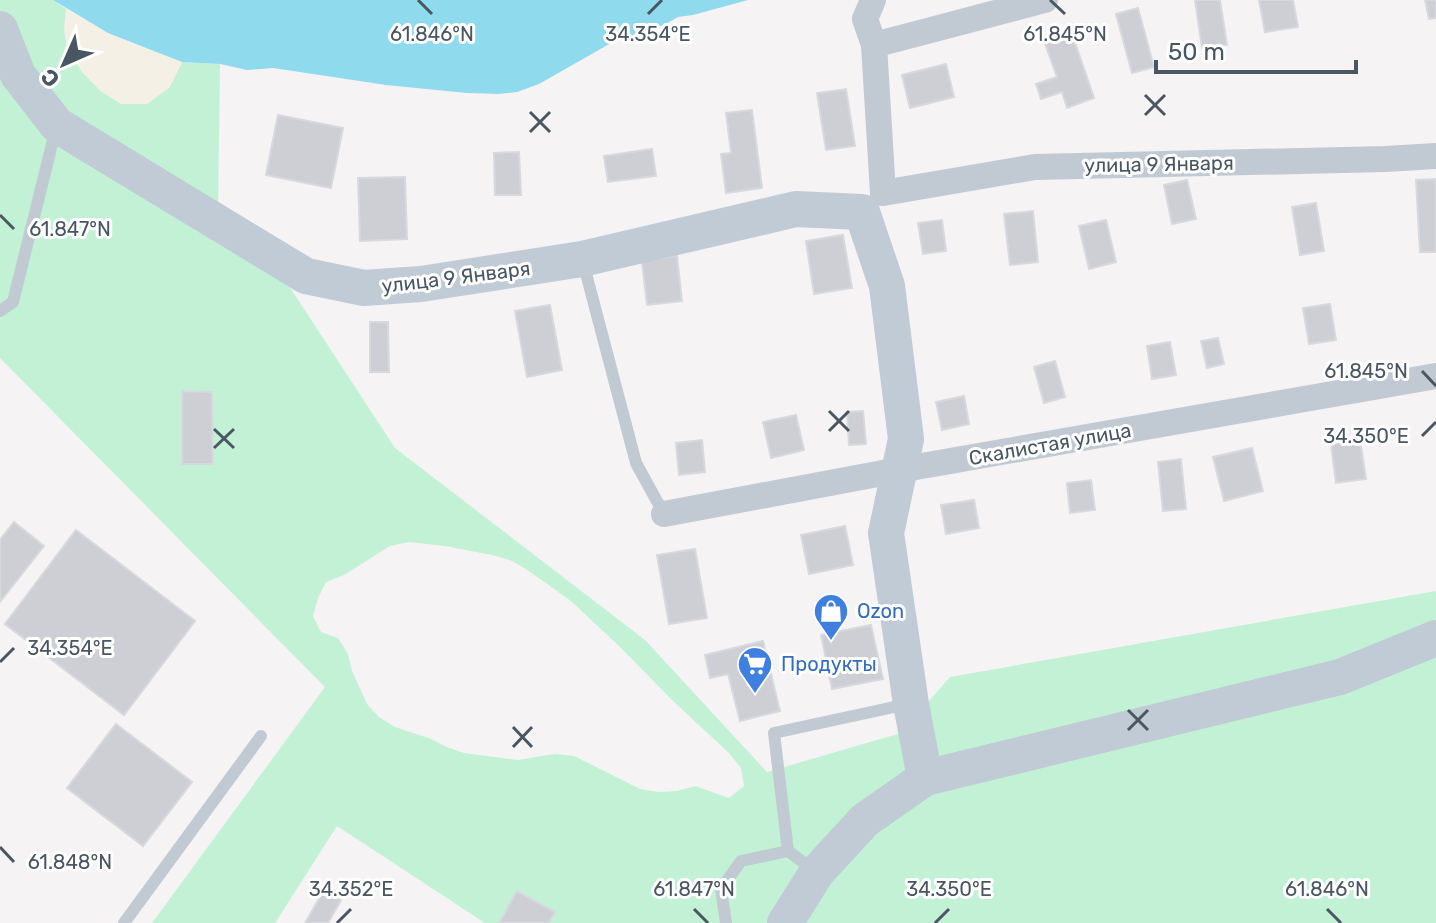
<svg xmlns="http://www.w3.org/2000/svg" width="1436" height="923" font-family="Rubik,sans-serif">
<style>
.green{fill:#c3f1d5;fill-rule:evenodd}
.sand{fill:#f5f0e5}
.water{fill:#90daee}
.building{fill:#cdcfd5;stroke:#d7d9de;stroke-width:2}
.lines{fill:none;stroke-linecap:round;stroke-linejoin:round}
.lane{stroke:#c1cad2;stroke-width:12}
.street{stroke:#c1cad2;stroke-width:26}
.secondary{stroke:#c1cbd6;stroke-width:36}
.ticks{fill:none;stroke:#4a5661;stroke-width:3}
.labels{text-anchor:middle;stroke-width:6;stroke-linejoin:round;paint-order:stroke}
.street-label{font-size:20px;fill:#4a5661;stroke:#fff}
.shop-label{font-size:20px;fill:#366cbe;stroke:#fff;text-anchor:start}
.ticks-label{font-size:20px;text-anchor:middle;fill:#4a5661;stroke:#fff;stroke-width:6;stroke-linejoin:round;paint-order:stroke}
</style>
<rect width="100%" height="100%" fill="#f5f3f3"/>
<!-- green -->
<path class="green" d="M0 0H53L66 9C66 18 63 28 65 36 68 59 87 77 102 92L169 88 182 62 220 64 218 210 268 254 395 448 645 640 767 772 901 733 950 677 1436 591V923H485L337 826 275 923H152L325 687 0 358ZM409 542 445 546 492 555 510 560 526 569 571 601 619 646 673 701 729 753 741 768 744 786 729 798 695 786 677 791 658 792 640 789 574 756 555 754 518 760 464 753 447 747 431 739 395 727 379 717 367 704 352 671 348 654 338 638 321 632 313 616 318 598 326 582 344 575 390 546Z"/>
<!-- sand -->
<polygon class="sand" points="66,9 108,33 182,62 169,88 147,104 121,104 102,92 81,71 65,36"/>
<!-- water -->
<polygon class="water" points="53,0 748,0 693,15 678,17 664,25 611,43 539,84 517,92 498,94 467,93 386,85 273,68 247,70 220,64 182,62 108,33"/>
<!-- building -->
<g class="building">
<polygon points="1195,0 1220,0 1227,45 1202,48"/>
<polygon points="1259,0 1293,0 1298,27 1265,32"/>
<polygon points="1425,0 1436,0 1436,18 1429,19"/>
<polygon points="1138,8 1154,67 1132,73 1116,14"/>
<polygon points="1070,28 1094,98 1067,108 1062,92 1041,99 1036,84 1057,77 1043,38"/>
<polygon points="946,64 954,97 910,108 902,75"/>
<polygon points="846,89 855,146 826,150 817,93"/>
<polygon points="752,110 762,188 726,193 721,154 731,153 726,113"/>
<polygon points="278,115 343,128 331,188 266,175"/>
<polygon points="652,149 656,176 608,182 604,156"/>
<polygon points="519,152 521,195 495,195 494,153"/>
<polygon points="405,177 407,239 360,241 358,178"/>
<polygon points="1436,179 1436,252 1420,252 1416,180"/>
<polygon points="1187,180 1196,219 1172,224 1164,185"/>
<polygon points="1316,203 1324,251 1300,255 1292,207"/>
<polygon points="1033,211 1038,262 1010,265 1004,214"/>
<polygon points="942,220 946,251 923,254 918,223"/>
<polygon points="1106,220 1116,262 1089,269 1079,226"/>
<polygon points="843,235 852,288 814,294 806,241"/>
<polygon points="677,256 682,301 647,305 642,261"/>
<polygon points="1330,304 1336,340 1309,344 1303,308"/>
<polygon points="550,305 562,370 527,377 515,311"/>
<polygon points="370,322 388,322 389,372 370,372"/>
<polygon points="1218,338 1224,364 1207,368 1201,341"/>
<polygon points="1170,342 1176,375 1152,379 1147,346"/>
<polygon points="1055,361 1065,397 1044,403 1034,367"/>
<polygon points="182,391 212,392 213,464 182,464"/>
<polygon points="964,396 969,424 942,430 936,402"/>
<polygon points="863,411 866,444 849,445 847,412"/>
<polygon points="796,415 804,450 771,458 763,422"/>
<polygon points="702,440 705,472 679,475 676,443"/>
<polygon points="1360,440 1366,479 1336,483 1331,444"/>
<polygon points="1252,448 1263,491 1224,501 1213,457"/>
<polygon points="1181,459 1186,509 1163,511 1158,462"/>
<polygon points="1091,480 1095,510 1070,513 1067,483"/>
<polygon points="974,500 979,528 946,534 941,505"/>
<polygon points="14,522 44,546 0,602 0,540"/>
<polygon points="845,526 853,565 809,574 801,535"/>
<polygon points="76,530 195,621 124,715 5,624"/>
<polygon points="695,549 707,618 669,624 657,555"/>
<polygon points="871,625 883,679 832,689 821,635"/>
<polygon points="763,641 780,711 740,721 728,674 710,678 705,655"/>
<polygon points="116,724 192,782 143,846 67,788"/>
<polygon points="324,890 341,900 328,923 305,923"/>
<polygon points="517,891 555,912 549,923 499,923"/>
</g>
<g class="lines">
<!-- lane -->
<g class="lane">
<polyline points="583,262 636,463 664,514"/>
<polyline points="0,311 13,302 56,128"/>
<polyline points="815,871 788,851 774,733 908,704"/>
<polyline points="124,923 261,736"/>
<polyline points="726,923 721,889 741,861 788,851"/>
</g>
<!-- street -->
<g class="street">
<polyline points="873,0 865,19 874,45 883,193"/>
<polyline points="874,45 1045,0"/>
<polyline points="883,193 1035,167 1385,159 1436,156"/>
<polyline points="664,514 899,470 1436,376"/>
</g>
<!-- secondary -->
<g class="secondary">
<polyline points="0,29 18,75 57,125 306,276 364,288 421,284 582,259 796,209 862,212 887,286 906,439 886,533 911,704 925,778"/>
<polyline points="785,923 817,872 865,820 925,778 1340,677 1436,638"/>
</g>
</g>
<!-- ticks -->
<path class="ticks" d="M418 0 432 14M1050 0 1065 14M648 14 662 0M1145 95 1165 115M530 112 550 132M1145 115 1165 95M530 132 550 112M0 215 14 229M1422 371 1436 386M829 411 849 431M214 429 234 448M829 431 849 411M1422 436 1436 422M214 448 234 429M0 662 14 648M1128 710 1148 730M513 727 532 747M1128 730 1148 710M513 747 532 727M0 847 14 862M694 909 708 923M1327 909 1341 923M337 923 351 909M935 923 949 909"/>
<!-- icons -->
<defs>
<g id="shop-pin" transform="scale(1.8)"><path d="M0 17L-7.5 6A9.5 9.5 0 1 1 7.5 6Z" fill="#3f7fe0" stroke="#fff"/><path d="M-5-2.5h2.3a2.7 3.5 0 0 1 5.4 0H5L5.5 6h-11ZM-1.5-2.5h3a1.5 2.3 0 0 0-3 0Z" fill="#fff"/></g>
<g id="supermarket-pin" transform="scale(1.8)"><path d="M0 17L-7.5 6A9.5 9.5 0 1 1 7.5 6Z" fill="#3f7fe0" stroke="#fff"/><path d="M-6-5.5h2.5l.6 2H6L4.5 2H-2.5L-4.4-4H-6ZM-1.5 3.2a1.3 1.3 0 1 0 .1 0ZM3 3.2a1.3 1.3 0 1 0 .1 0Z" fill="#fff"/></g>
</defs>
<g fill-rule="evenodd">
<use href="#shop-pin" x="831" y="611"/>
<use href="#supermarket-pin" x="755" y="664"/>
</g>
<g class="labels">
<!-- street labels -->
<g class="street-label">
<text transform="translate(1159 164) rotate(-1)" y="7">улица 9 Января</text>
<text transform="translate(456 277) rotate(-7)" y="7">улица 9 Января</text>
<text transform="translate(1050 444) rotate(-10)" y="7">Скалистая улица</text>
</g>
<!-- shop labels -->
<g class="shop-label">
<text x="857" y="618">Ozon</text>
<text x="781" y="671">Продукты</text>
</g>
</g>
<g class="ticks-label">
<text x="432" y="41">61.846°N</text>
<text x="648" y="41">34.354°E</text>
<text x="1065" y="41">61.845°N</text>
<text x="70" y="236">61.847°N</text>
<text x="1366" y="378">61.845°N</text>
<text x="1366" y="443">34.350°E</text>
<text x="70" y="655">34.354°E</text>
<text x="70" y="869">61.848°N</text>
<text x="351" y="896">34.352°E</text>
<text x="694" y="896">61.847°N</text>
<text x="949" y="896">34.350°E</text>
<text x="1327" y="896">61.846°N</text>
</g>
<!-- north arrow -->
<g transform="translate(64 64) rotate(225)" stroke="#ffffff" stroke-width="6" paint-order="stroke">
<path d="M0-6L14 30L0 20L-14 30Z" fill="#4a5661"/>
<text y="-12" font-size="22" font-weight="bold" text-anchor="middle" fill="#4a5661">С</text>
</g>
<!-- scale -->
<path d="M1156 60v12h200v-12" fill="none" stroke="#4a5661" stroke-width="4"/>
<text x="1168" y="60" font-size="24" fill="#4a5661" stroke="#ffffff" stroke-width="6" paint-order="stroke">50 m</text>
</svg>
